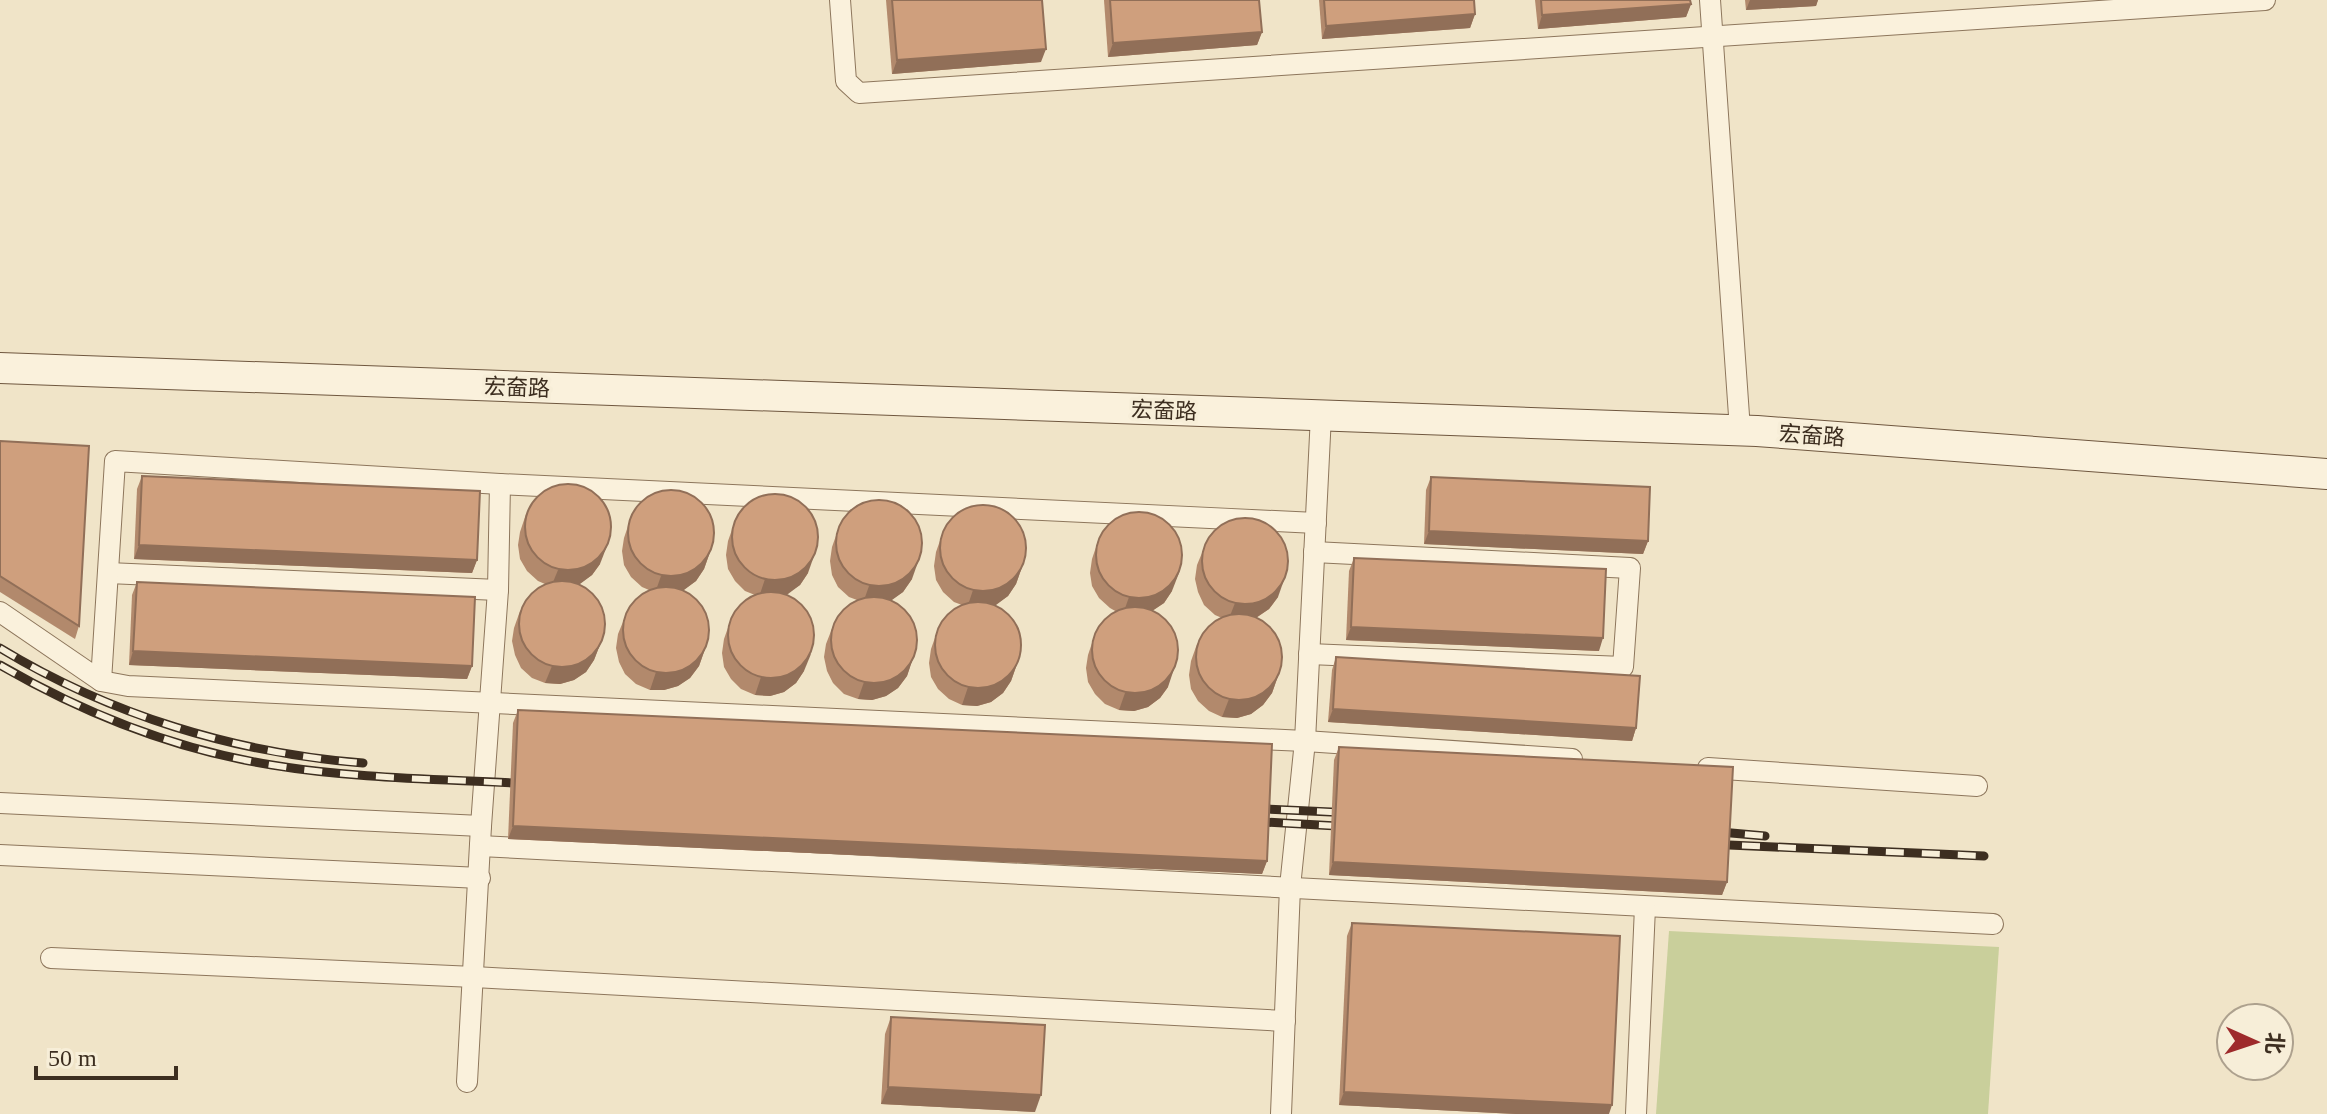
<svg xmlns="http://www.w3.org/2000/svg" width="2327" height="1114" font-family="'Times New Roman','Noto Sans SC',serif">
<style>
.green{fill:#c9cf9b}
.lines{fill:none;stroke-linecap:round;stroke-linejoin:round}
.street-casing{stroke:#8d765c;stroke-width:22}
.secondary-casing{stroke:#6f573f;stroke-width:32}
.street{stroke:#faf1dc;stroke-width:20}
.secondary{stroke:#faf1dc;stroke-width:30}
.rail-casing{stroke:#3d2e20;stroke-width:9}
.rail{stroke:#f7eed8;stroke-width:6;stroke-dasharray:18;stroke-linecap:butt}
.wall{fill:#b2896c}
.shaded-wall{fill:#916f58}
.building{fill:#cf9f7d;stroke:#916f58;stroke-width:2}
.labels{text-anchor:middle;stroke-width:7;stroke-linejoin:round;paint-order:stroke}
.street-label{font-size:22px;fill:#3d2e20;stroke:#f7eed8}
</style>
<rect width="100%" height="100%" fill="#f0e4c8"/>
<!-- green -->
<polygon class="green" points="1669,931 1999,947 1988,1114 1656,1114"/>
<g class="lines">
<!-- street casing -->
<g class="street-casing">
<g id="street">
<polyline points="840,0 846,81 859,93 2265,0"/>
<polyline points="1710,0 1740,430"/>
<polyline points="108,573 498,590"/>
<polyline points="0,612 101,681 128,686 1305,741 1572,759"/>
<polyline points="1309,654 1623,667 1630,568 1314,552"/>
<polyline points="101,681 115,461 500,484 1316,523"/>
<polyline points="1708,768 1977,786"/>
<polyline points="0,803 481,826"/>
<polyline points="480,846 1993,924"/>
<polyline points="0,855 480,878"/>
<polyline points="51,958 474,977 1285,1021"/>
<polyline points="467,1082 481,826 498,590 500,484"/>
<polyline points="1281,1114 1290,887 1305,741 1321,415"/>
<polyline points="1636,1114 1645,907"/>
</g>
</g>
<!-- secondary casing -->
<g class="secondary-casing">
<polyline id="secondary" points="0,368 1757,431 2327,474"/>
</g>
<!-- street -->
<use href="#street" class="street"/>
<!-- secondary -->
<use href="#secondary" class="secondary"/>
<!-- rail casing -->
<g class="rail-casing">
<g id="rail">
<path d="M0 648C110 715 235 753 363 763"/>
<path d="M0 665C83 713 177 750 272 765 357 779 445 779 532 784"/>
<polyline points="1245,808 1353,813"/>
<polyline points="1247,821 1355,827"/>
<polyline points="1709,831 1765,836"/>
<polyline points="1706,844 1984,856"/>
</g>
</g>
<!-- rail -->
<use href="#rail" class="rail"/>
</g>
<!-- wall -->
<g class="wall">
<polygon points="886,0 1042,0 1041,62 892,74"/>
<polygon points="1104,0 1259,0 1262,32 1257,45 1108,57"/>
<polygon points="1319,0 1474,0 1475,14 1470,28 1322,39"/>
<polygon points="1535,0 1690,0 1691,4 1686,17 1538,29"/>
<polygon points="1745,0 1818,0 1816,6 1746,10"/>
<polygon points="0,441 79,626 75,639 0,592"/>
<polygon points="142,476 477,560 472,573 134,559 137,489"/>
<polygon points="1431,477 1648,541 1643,554 1424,544 1426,490"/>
<polygon points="526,514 600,564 592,575 579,584 601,642 594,660 586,672 574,680 560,684 545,683 532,678 521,668 515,655 512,641 514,628 520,611 545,584 538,581 527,571 520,559 518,545 520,532"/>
<polygon points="630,520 710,552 704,569 696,581 683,590 705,649 699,666 690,678 678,686 664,690 650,690 636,684 625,674 619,662 616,648 618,634 625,617 649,590 642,587 631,577 624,565 622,551 624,538"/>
<polygon points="734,524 808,573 800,585 786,594 804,671 796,683 784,692 770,696 755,695 741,689 731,679 724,667 722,653 724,639 730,622 755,595 745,591 735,581 728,569 726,555 728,541"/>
<polygon points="838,530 912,579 903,592 891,600 913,658 907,676 898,688 886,696 872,700 858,699 844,694 833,683 827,671 824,657 826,644 833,626 857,600 849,597 838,587 832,575 830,561 832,547"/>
<polygon points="942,535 1022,567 1016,584 1008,596 995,605 1017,664 1011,681 1003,693 991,702 977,706 962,705 949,699 938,689 931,677 929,663 931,649 937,632 962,605 954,602 943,592 936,580 934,566 936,552"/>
<polygon points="1098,541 1172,591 1164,603 1152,611 1168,687 1160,698 1148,707 1134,711 1119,710 1105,704 1095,694 1088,682 1086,668 1088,655 1094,637 1117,612 1110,608 1099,598 1092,586 1090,573 1092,559"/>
<polygon points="1204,548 1278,597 1269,609 1256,618 1278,676 1272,693 1263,705 1251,714 1237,718 1222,717 1209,711 1198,701 1191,689 1189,675 1191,661 1197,644 1222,618 1215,615 1204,605 1198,592 1195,579 1197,565"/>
<polygon points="1354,558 1599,651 1346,640 1349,571"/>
<polygon points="137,582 472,666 467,679 129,665 132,595"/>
<polygon points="1336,657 1636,728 1632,741 1328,722 1332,670"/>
<polygon points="518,710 1267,861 1262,874 508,839 513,723"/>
<polygon points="1339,747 1727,882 1722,895 1329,875 1334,760"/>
<polygon points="1352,923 1609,1114 1516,1114 1339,1105 1347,936"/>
<polygon points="891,1017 1035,1112 881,1104 885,1034"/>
</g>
<!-- shaded-wall -->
<g class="shaded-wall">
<polygon points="1750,0 1818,0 1816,6 1746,10"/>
<polygon points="1691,4 1686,17 1538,29 1542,15"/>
<polygon points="1475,14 1470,28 1322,39 1326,26"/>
<polygon points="1262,32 1257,45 1108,57 1113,43"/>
<polygon points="1046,49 1041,62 892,74 897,60"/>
<polygon points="1429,531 1648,541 1643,554 1424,544"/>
<polygon points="139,545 477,560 472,573 134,559"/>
<polygon points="607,546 600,564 592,575 580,584 551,587 558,570"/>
<polygon points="710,552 704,569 696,581 684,590 670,594 655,593 661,576"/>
<polygon points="814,556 808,573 800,585 788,594 773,598 759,597 765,579"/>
<polygon points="918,562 912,579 903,592 892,600 863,603 869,586"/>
<polygon points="1022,567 1016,584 1008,596 996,605 982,609 967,608 973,590"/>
<polygon points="1179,573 1172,591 1164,603 1152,611 1123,614 1129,597"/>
<polygon points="1284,580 1278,597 1269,609 1257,617 1243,621 1228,621 1235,603"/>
<polygon points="1351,627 1603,638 1599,651 1346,640"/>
<polygon points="601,642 594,660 586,672 574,680 560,684 545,683 552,666"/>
<polygon points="705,649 699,666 690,678 678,686 664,690 650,690 656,672"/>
<polygon points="133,651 472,666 467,679 129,665"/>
<polygon points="811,654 804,671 796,683 784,692 770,696 755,695 761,677"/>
<polygon points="913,658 907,676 898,688 886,696 872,700 858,699 864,682"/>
<polygon points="1017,664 1011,681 1003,693 991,702 977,706 962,705 968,687"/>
<polygon points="1174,669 1168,687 1160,698 1148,707 1134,711 1119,710 1125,693"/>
<polygon points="1278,676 1272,693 1263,705 1251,714 1237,718 1222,717 1229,699"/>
<polygon points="1333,709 1636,728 1632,741 1328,722"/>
<polygon points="513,826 1267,861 1262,874 508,839"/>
<polygon points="1333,862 1727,882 1722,895 1329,875"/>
<polygon points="888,1087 1041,1095 1035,1112 881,1104"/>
<polygon points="1344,1092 1612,1105 1609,1114 1516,1114 1339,1105"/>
</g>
<!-- building -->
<g class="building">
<polygon points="892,0 1042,0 1046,49 897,60"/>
<polygon points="1110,0 1259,0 1262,32 1113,43"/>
<polygon points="1324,0 1474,0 1475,14 1326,26"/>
<polygon points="1541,0 1690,0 1691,4 1542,15"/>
<polygon points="0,441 89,446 79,626 0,576"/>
<polygon points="142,476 480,491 477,560 139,545"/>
<polygon points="1431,477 1650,487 1648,541 1429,531"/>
<circle cx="568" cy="527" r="43"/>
<circle cx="671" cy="533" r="43"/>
<circle cx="775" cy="537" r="43"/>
<circle cx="879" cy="543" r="43"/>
<circle cx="983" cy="548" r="43"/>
<circle cx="1139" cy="555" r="43"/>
<circle cx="1245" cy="561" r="43"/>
<polygon points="1354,558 1606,569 1603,638 1351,627"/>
<circle cx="562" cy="624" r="43"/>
<polygon points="137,582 475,597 472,666 133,651"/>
<circle cx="666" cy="630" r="43"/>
<circle cx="771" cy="635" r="43"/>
<circle cx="874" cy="640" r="43"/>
<circle cx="978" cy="645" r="43"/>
<circle cx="1135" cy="650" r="43"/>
<circle cx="1239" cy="657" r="43"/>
<polygon points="1336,657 1640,676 1636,728 1333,709"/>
<polygon points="518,710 1272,744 1267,861 513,826"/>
<polygon points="1339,747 1733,767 1727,882 1333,862"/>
<polygon points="1352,923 1620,936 1612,1105 1344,1092"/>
<polygon points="891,1017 1045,1025 1041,1095 888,1087"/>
</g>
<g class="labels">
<!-- street labels -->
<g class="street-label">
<text transform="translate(517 387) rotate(2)" y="8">宏奤路</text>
<text transform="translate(1164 410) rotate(2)" y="8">宏奤路</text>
<text transform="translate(1812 435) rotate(4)" y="8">宏奤路</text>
</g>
</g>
<!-- north arrow -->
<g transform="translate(2255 1042) rotate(93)"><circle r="38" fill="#f7eed8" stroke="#ada18e" stroke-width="2"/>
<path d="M0-6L14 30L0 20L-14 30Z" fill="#9e2a2b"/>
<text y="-12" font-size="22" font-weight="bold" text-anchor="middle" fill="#3d2e20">北</text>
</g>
<!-- scale -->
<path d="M36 1066v12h140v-12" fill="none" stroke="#3d2e20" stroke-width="4"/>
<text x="48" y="1066" font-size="24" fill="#3d2e20" stroke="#f7eed8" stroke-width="6" paint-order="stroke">50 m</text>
</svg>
